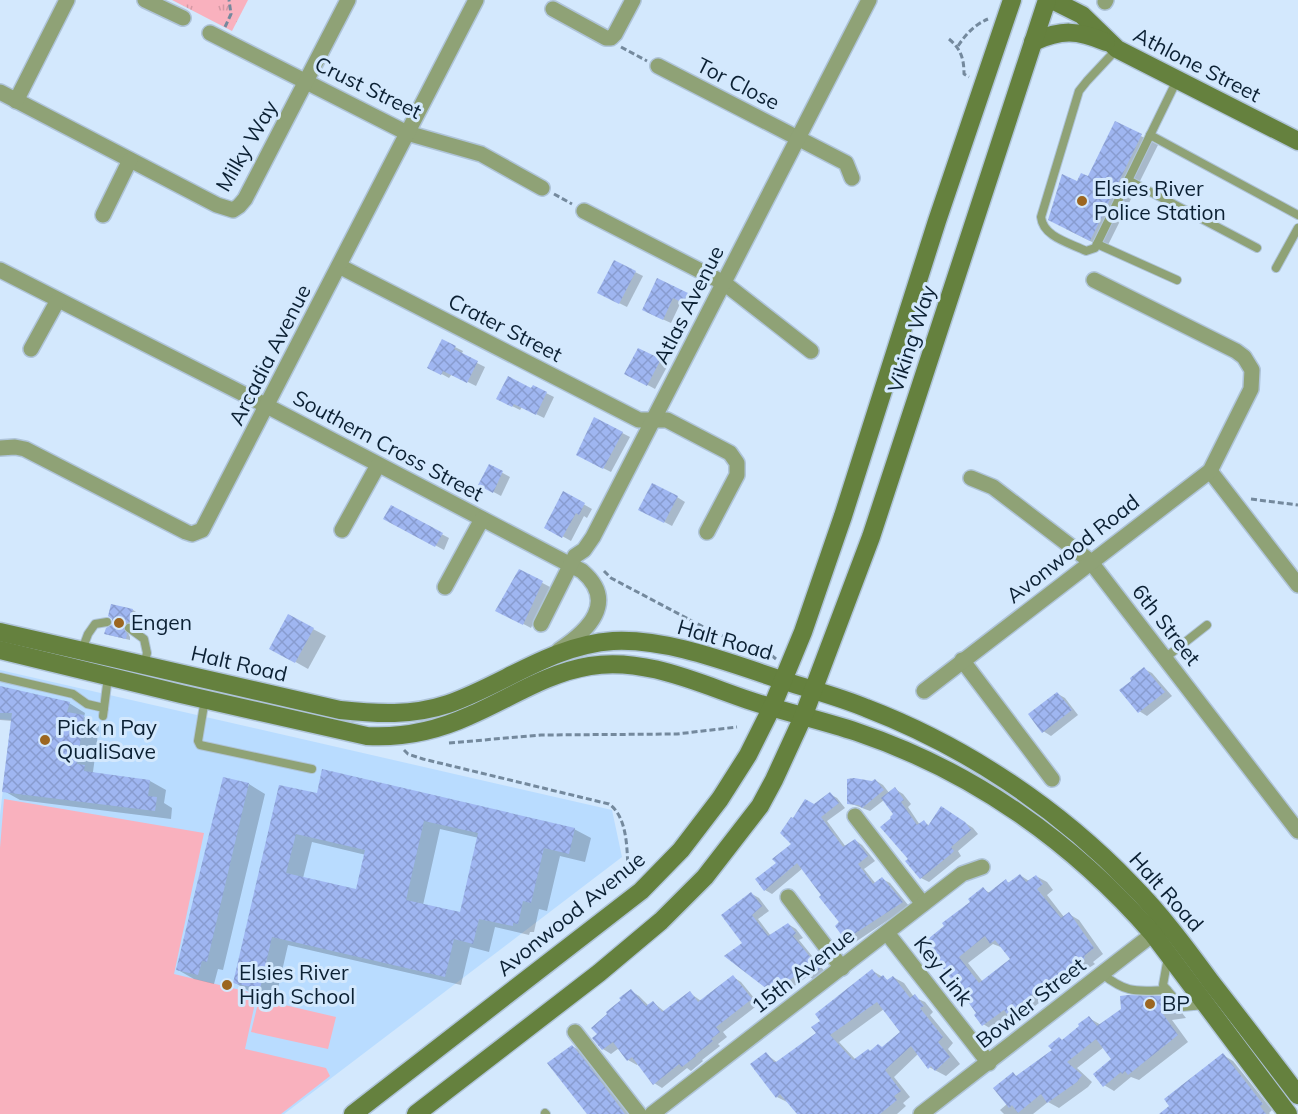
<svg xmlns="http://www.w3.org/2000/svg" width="1298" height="1114" font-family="Mulish,sans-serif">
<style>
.built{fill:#b9dcff}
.park{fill:url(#park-tufts)}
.garden{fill:#f9b1be}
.shadow{fill:#0003;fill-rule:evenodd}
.building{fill:url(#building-cross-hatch);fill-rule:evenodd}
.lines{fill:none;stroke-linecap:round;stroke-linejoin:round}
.lane-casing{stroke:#afc4d9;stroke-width:10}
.street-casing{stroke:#afc4d9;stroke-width:18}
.secondary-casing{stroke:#afc4d9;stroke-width:21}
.path{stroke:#74899d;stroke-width:3;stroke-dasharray:6 3;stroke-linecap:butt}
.lane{stroke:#8fa276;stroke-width:8}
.street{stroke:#8fa276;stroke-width:15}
.secondary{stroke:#65813e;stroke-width:18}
.poi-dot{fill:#9c6620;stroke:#d3e8fd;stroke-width:2}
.labels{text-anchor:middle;stroke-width:6;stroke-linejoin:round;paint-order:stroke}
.street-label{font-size:21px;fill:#0b2033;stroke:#d3e8fd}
.poi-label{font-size:21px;fill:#0b2033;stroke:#d3e8fd;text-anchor:start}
</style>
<defs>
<pattern id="park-tufts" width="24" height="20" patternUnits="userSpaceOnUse" patternTransform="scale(1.5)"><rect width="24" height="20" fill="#f9b1be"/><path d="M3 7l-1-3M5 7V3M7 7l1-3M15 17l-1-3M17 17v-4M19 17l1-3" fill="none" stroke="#d498a4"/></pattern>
<pattern id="building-cross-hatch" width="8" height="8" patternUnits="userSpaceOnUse" patternTransform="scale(1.5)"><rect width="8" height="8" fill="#9fb6f1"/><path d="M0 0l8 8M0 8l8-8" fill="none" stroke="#889ccf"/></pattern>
</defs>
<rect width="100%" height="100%" fill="#d3e8fd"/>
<!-- built -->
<polygon class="built" points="0,670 612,810 622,857 284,1114 0,1114 0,815 11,720 0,719"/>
<!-- park -->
<polygon class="park" points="172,0 248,0 232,31"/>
<!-- garden -->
<g class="garden">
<polygon points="4,799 204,833 174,974 257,994 245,1049 326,1068 330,1076 281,1114 0,1114 0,848"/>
<polygon points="259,999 336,1017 328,1049 251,1032"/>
</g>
<!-- shadow -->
<g class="shadow">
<polygon points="1116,123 1158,145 1106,249 1066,229 1077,183 1089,178"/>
<polygon points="635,272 643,276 627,307 607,297"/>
<polygon points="658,280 695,299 691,306 681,302 671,323 651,314"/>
<polygon points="443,341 463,351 461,355 485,367 476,386 452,374 449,378 429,367"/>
<polygon points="639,350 668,365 655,389 626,373"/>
<polygon points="532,390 546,393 554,397 544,418 522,407 520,410 498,399"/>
<polygon points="595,419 630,437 611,472 585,459"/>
<polygon points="490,466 510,477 501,496 488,489"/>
<polygon points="564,493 592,509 587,518 584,516 571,541 546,527"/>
<polygon points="677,497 685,502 672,526 640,509"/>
<polygon points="391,507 449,538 444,550 385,518"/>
<polygon points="520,571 550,587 531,628 497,610"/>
<polygon points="133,610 136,612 133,623 130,624 126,629 130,637 130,640 109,635 114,624"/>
<polygon points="289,616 326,636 308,669 271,648"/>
<polygon points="1144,669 1152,673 1172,696 1147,716 1139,711"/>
<polygon points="0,688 69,703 85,713 84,717 99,726 93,772 98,775 150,781 166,790 164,803 172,808 171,819 20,800 4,791 13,721 0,720"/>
<polygon points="1058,694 1065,698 1078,715 1051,736 1043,731"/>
<polygon points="875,780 883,785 890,794 895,789 903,794 911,804 908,807 920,825 924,822 930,826 949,812 973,828 978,834 958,851 961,856 929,882 921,878 907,861 910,859 895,814 884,800 870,811 849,803"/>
<polygon points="249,784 265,794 223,970 218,969 214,984 194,979 178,970"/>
<path d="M281 787 318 795 574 829 591 838 585 862 560 856 547 911 539 909 534 932H530L529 935 495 927 489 952 470 947 461 985 288 945 276 997 251 992 235 983ZM440 829 479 838 461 914 423 905ZM312 842 366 855 357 891 303 878Z"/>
<polygon points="830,794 837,798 845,808 827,821 846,847 855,840 862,845 875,861 864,869 876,884 882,879 890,883 909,906 854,943 846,939 842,922 803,868 772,894 765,890 778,864 794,845 814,806"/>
<path d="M1020 875 1029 881 1036 876 1047 882 1053 890 1047 895 1064 917 1069 914 1079 920 1103 954 1093 962 1095 964 1064 984 1018 1019 1013 1016 993 1030 983 1024 978 1013 967 999 958 994 955 982 925 943 972 902 983 889 990 893 1006 881 1010 883ZM993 944 1003 948 1012 960 983 982 968 963Z"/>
<polygon points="752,894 759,898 769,911 758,919 771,936 788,924 796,929 803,938 799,940 826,973 816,981 808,976 781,996 773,991 744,943"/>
<path d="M873 971 889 981 893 977 904 983 914 997 925 1002 933 1012 930 1015 953 1043 948 1049 960 1064 946 1076 929 1067 918 1054 894 1077 910 1097 903 1103 906 1106 897 1114H799L788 1101 787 1102 777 1097 766 1054 778 1063 818 1033 822 1021ZM884 1009 902 1032 883 1048 856 1060 839 1042Z"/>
<polygon points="733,977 741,982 759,1004 723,1032 727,1037 718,1044 720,1046 702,1060 703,1061 691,1071 687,1068 662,1088 654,1083 639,1063 637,1065 628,1060 619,1048 611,1054 603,1049 631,991 639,996 649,1006 653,1002 665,1012 690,993 701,1001"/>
<polygon points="1164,998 1175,1004 1186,1018 1172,1020 1188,1042 1139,1080 1131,1077 1114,1091 1104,1085 1113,1060 1104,1047 1077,1068 1092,1082 1088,1087 1059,1108 1048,1102 1033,1114 1004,1114 1000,1110 1007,1104 1013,1074 1017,1077 1054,1050 1089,1018 1101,1025"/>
<polygon points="572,1046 584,1053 630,1114 589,1114"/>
<polygon points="1223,1055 1233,1061 1272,1110 1269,1113 1270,1114 1162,1114"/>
</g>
<!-- building -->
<g class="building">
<polygon points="1115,121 1142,134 1090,241 1048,220 1062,174 1077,181 1081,173 1088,176"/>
<polygon points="614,260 636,271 619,304 597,293"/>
<polygon points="657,278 688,293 683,303 673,298 663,320 642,310"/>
<polygon points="442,339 456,346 454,349 478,361 467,383 443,371 441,375 427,368"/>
<polygon points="638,348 661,359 647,386 624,374"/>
<polygon points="508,376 531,388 533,385 547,392 536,415 514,404 512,407 496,399"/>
<polygon points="594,417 623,432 603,469 576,455"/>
<polygon points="489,464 503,471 493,493 478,485"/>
<polygon points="652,483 678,496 664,523 638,510"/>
<polygon points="563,491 585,503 579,515 576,513 562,538 544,528"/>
<polygon points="391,505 443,533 435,547 383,519"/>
<polygon points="519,569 543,581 523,625 495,611"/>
<polygon points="111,604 133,609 130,622 126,623 123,627 127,634 126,639 104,634 106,628 113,624 112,619 108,616"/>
<polygon points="288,614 314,628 295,663 269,649"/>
<polygon points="1144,667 1165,692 1138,713 1119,690 1131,681 1130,678"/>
<polygon points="0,686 70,702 67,712 84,715 77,764 85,765 84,771 150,780 148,796 157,797 155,811 2,792 12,713 0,713"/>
<polygon points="1057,692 1072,710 1042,733 1028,714"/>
<path d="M322 769 575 828 569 854 544 848 531 903 523 901 518 924 513 923V926L479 919 473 944 454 939 445 977 272 937 260 989 233 983 279 785 317 793ZM424 821 478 833 460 912 406 900ZM296 834 365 850 356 889 286 873Z"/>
<polygon points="223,777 249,783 207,962 202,961 198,975 176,970"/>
<polygon points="854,778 872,781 875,779 884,790 862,808 859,805 847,804 847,779"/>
<polygon points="895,787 904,800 901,802 917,825 924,820 928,826 941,806 965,822 971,830 951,847 954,851 951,854 920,879 905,861 908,859 880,827 891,818 890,817 893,814 881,798"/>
<polygon points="830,792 839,803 821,817 843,847 855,839 868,856 858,864 873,884 882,877 903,902 845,940 835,926 839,922 819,897 821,895 797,863 764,891 755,879 776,863 772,859 791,844 780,833 791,817 793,818 805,799 814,804"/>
<path d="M1020 874 1026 882 1036 875 1043 884 1037 889 1061 918 1069 912 1094 948 1084 956 1085 958 1054 978 1007 1014 1004 1010 982 1026 974 1015 976 1013 961 992 957 995 949 984 953 981 923 943 944 926 942 923 970 902 968 899 983 887 988 893 1006 879 1008 883ZM985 936 990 944 995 940 1010 959 979 983 959 957Z"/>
<polygon points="751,892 762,906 752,915 768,936 788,923 796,933 793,936 820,969 808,978 802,971 772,993 724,956 742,943 721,915"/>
<path d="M872 969 879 978 883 975 887 980 893 976 910 998 915 994 924 1006 920 1008 943 1037 938 1042 950 1057 935 1071 931 1066 928 1069 911 1046 885 1070 901 1091 894 1096 897 1100 880 1114H797L780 1094 776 1098 750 1064 766 1052 774 1062H776L816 1033 811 1027 820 1021 815 1014ZM877 1002 900 1032 882 1047 878 1044 870 1051 868 1049 853 1060 830 1035Z"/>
<polygon points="733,975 752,999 716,1027 720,1032 711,1039 713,1041 695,1055 696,1056 682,1067 679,1064 653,1085 632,1057 627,1061 613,1042 602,1050 592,1038 597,1034 591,1028 607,1014 606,1012 621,1000 619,998 631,989 646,1006 653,1001 662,1012 690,991 698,1002"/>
<polygon points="1128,995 1165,996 1177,1013 1163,1014 1178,1035 1128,1075 1125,1071 1122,1074 1121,1072 1103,1087 1093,1074 1111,1059 1096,1039 1067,1062 1082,1075 1077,1082 1047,1103 1041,1094 1018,1113 1012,1105 1009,1108 993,1088 1013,1072 1016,1076 1052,1050 1048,1046 1059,1037 1062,1040 1079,1026 1078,1024 1089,1016 1097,1026 1121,1009 1120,996"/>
<polygon points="572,1045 586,1062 625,1114 587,1114 547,1063"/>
<polygon points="1223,1053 1263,1104 1260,1106 1266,1114 1159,1114 1169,1106 1164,1099"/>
</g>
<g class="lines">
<!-- lane casing -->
<g class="lane-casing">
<g id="lane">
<path d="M1116 50 1087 81 1079 91 1041 217C1043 237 1070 243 1086 251L1095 248 1177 80"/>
<polyline points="1150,135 1298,215"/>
<polyline points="1128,180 1257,248"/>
<polyline points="1097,244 1177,280"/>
<polyline points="1276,268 1298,228"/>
<polyline points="129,628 144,639 147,653 144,665"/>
<polyline points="82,650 88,634 95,624 107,622"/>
<polyline points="1165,658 1207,625"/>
<polyline points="0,677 73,694 87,704 104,708"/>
<polyline points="205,699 198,741 200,745 312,769"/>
<polyline points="103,716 108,677"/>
<polyline points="1168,957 1163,985 1182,1007 1205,1005"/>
<path d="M1102 974C1128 994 1135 991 1167 990"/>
<polyline points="545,1113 546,1114"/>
</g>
</g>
<!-- street casing -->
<g class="street-casing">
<g id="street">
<polyline points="145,0 183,18"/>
<polyline points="1105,2 1106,0"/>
<polyline points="553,9 606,38 611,38 615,34 633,0"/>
<polyline points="210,33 407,133 481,154 542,188"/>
<polyline points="658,66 846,163 852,178"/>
<polyline points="0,92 217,205 233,210 239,206 245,199 348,0"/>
<polyline points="16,101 67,0"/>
<polyline points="584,211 724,283 811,351"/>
<polyline points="103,215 130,160"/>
<polyline points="339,266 639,420 667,420 730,453 737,463 737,475 707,532"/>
<path d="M0 270 267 406 582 571C618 602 588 631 559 650"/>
<polyline points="31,349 58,300"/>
<polyline points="0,448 15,447 25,449 186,532 192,534 202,530 476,0"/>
<polyline points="1210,471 1298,585"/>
<polyline points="971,478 993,487 1090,561 1298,831"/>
<polyline points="342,530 378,465"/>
<polyline points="445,587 482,519"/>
<polyline points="541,624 575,556 584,550 593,537 869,0"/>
<polyline points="962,660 1052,779"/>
<polyline points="924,691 1210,471 1251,389 1252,370 1244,357 1236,351 1094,280"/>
<polyline points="855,816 923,904"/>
<polyline points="788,897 842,968"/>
<polyline points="887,933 989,1063"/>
<polyline points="575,1032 639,1114"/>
<polyline points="652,1114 962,874 982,867"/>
<polyline points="921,1114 1162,927"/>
</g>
</g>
<!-- secondary casing -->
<g class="secondary-casing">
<g id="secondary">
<polyline points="1052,0 1082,15 1117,49 1298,141"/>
<path d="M1033 42C1062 29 1077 30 1106 42"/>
<path d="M0 632 340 710C377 714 412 716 448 704 503 685 552 645 613 641 668 638 732 664 785 681 812 690 840 697 866 708 965 746 1058 808 1131 884 1161 914 1186 948 1211 982 1240 1019 1269 1057 1298 1095"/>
<path d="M0 650 181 694 367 736C403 738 436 731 469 716 509 699 546 673 590 666 644 657 698 683 748 700 784 712 821 720 857 732 973 771 1073 842 1153 934L1288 1114"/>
<polyline points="353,1114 641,891 681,850 720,799 748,755 772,707 803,632 843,516 937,221 1012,0"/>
<polyline points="416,1114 599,973 661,921 705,877 760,806 774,780 803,717 871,537 1047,0"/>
</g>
</g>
<!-- path -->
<g class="path">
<polyline points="225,27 231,14 229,0"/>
<path d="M949 39C961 49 964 59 964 74L969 77"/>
<path d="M958 46C966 34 974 25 988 19"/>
<polyline points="621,47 647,61"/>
<polyline points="554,194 572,204"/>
<polyline points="1251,499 1298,505"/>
<polyline points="604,571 611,578 711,631 755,650 770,654 776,659"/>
<polyline points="449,743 541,735 677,734 737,727"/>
<path d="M404 750 408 754 423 759 609 804C628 817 627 851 628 871"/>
</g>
<!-- lane -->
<use href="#lane" class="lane"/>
<!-- street -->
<use href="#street" class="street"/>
<!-- secondary -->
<use href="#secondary" class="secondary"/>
</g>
<!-- markers -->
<g class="poi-dot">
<circle cx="1082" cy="201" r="6"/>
<circle cx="119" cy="623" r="6"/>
<circle cx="45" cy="740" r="6"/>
<circle cx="227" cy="985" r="6"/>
<circle cx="1150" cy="1004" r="6"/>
</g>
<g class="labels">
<!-- street labels -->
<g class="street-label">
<text transform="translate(1197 65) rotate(27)" y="7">Athlone Street</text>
<text transform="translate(738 84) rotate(27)" y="7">Tor Close</text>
<text transform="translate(368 88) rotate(26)" y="7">Crust Street</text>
<text transform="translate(247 146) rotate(-60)" y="7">Milky Way</text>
<text transform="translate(689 305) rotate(-63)" y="7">Atlas Avenue</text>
<text transform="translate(505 328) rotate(27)" y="7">Crater Street</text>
<text transform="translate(912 339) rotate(-72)" y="7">Viking Way</text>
<text transform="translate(270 355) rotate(-63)" y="7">Arcadia Avenue</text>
<text transform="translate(388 446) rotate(28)" y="7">Southern Cross Street</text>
<text transform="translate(1073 549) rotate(-38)" y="7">Avonwood Road</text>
<text transform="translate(1166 625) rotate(52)" y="7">6th Street</text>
<text transform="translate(725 640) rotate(16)" y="7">Halt Road</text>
<text transform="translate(239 664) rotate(13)" y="7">Halt Road</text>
<text transform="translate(1166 892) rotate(48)" y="7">Halt Road</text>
<text transform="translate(571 914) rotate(-39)" y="7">Avonwood Avenue</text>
<text transform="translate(803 971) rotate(-38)" y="7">15th Avenue</text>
<text transform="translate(943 971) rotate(52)" y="7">Key Link</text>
<text transform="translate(1031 1003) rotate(-38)" y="7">Bowler Street</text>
</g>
<!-- poi labels -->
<g class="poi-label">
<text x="1094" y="196">Elsies River<tspan x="1094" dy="24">Police Station</tspan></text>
<text x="131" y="630">Engen</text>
<text x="57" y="735">Pick n Pay<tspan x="57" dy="24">QualiSave</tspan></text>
<text x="239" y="980">Elsies River<tspan x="239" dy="24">High School</tspan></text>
<text x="1162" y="1011">BP</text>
</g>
</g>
</svg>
